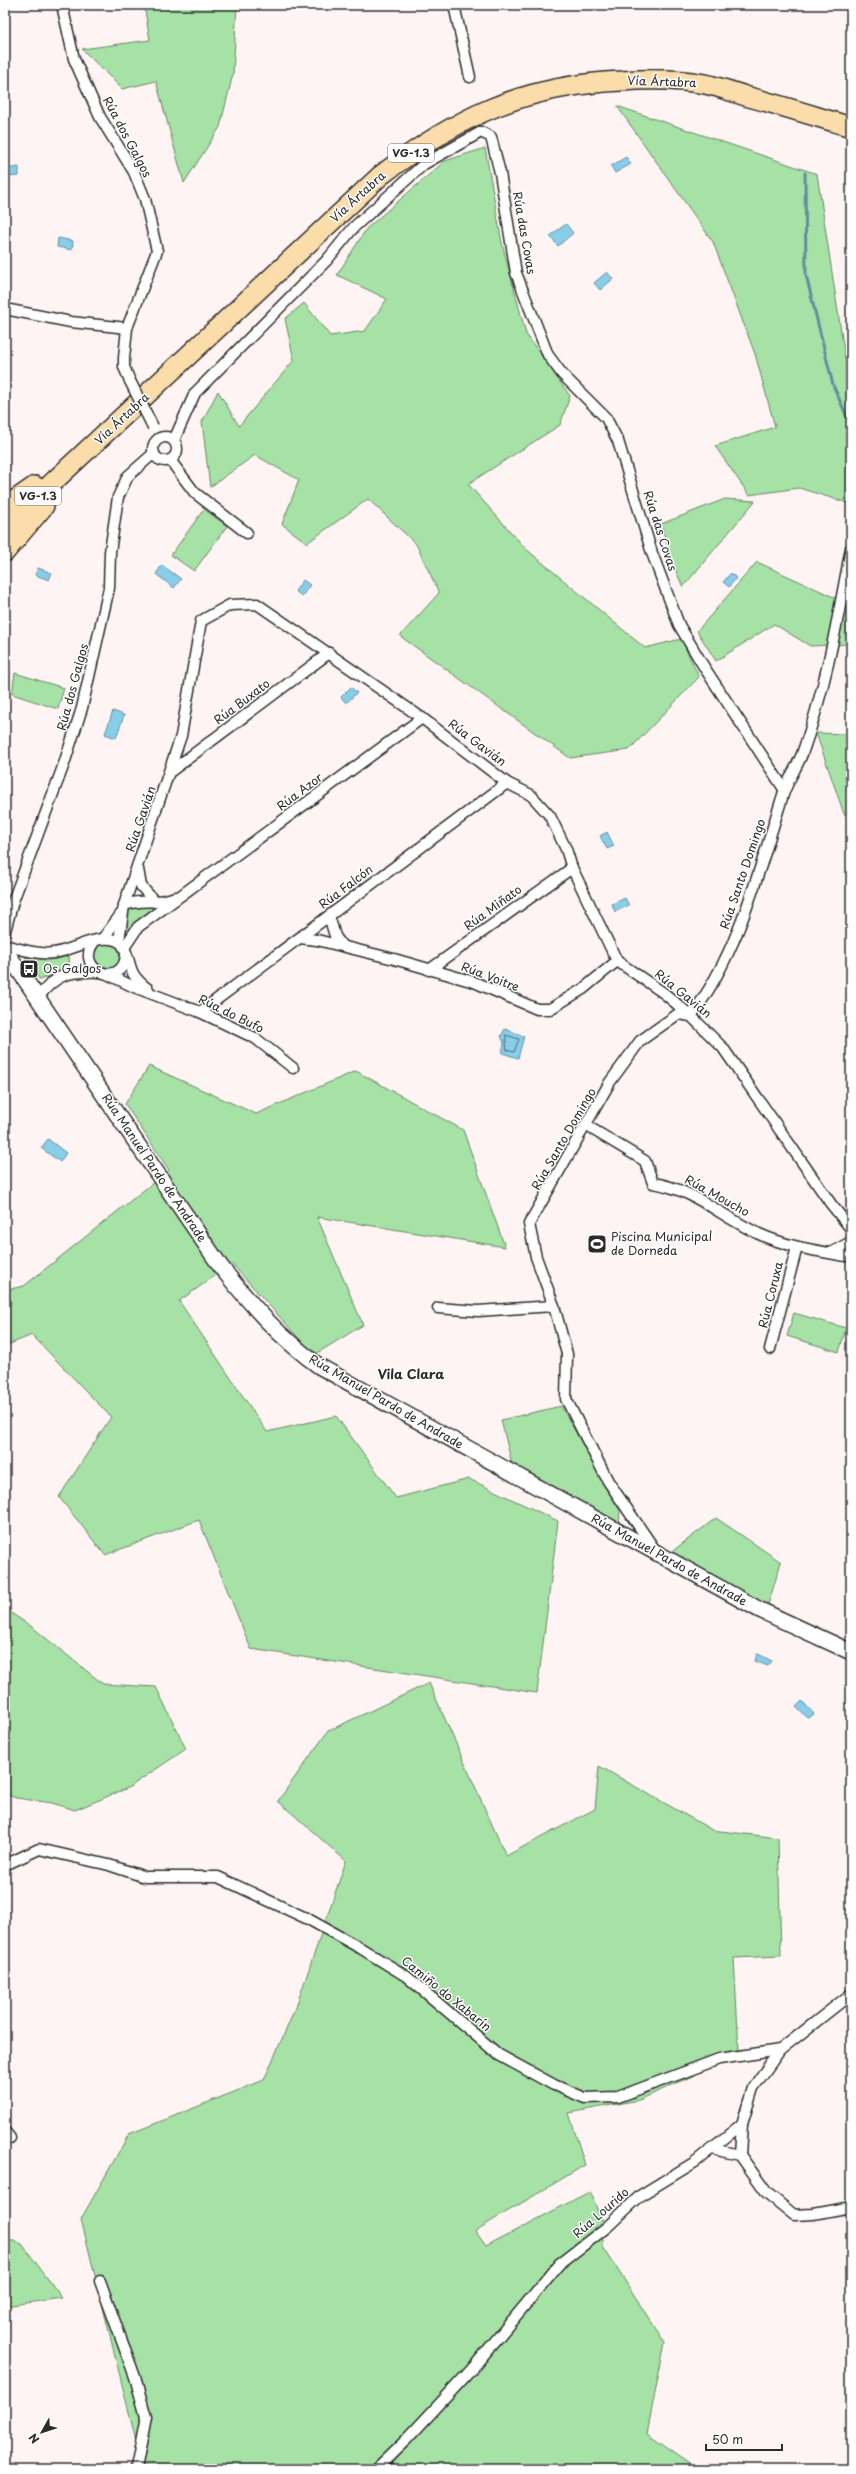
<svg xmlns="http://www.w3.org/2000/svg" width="856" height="2474" font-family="'Playpen Sans',sans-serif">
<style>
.green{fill:#a6e1a6;stroke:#688668}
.water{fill:#88cee9;stroke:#638d9d}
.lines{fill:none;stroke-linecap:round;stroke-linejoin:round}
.shore{stroke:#506c77;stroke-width:1}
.stream{stroke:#638d9d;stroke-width:3}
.street-casing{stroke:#2b2b2b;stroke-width:13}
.secondary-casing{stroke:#2b2b2b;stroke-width:18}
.highway-casing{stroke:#2b2b2b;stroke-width:22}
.street{stroke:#fff;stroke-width:10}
.secondary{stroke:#fff;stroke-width:15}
.highway{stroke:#faddab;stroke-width:19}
.street-bridge-casing{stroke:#2b2b2b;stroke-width:13;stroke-linecap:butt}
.street-bridge{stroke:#fff;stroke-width:10}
.labels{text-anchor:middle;stroke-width:3;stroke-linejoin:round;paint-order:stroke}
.shield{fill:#fff;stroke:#6b6b6b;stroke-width:1}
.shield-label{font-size:11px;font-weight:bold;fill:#2b2b2b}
.street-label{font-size:12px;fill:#2b2b2b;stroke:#fff}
.poi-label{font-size:12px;fill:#2b2b2b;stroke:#fff;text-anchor:start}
.neighbourhood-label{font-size:13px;font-weight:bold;fill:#2b2b2b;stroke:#fff}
</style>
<rect width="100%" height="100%" fill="#fef4f3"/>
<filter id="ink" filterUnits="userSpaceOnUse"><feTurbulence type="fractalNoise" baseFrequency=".025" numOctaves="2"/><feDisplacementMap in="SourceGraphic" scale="8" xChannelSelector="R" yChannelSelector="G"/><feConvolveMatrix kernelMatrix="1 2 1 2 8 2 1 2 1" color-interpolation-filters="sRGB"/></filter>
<g filter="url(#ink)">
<!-- green -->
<g class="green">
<polygon points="144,5 237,5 233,74 220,127 184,183 156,81 122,89 82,49 150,40"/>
<polygon points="617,106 817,174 851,397 851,504 799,488 749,495 715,446 775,427 755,354 713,242"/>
<polygon points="485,148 502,243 526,334 570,396 560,425 468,484 526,549 645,648 681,639 699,677 629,750 570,758 400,636 439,593 416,544 368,499 307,543 282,524 299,480 255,455 210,487 202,422 218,391 239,426 294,360 285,319 304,303 330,336 365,331 387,299 337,275 367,228 445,161"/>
<polygon points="725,499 755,501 683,587 671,560 661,524"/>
<polygon points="204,509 227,526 194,571 171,555"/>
<polygon points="757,562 836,598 851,589 851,644 810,646 774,624 716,661 697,631"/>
<polygon points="15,673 64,688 58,709 12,694"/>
<polygon points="816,733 851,734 851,817 844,814"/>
<polygon points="145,903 159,907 138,921 126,934 127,916 131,908"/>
<circle cx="107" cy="956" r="13"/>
<polygon points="69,956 70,968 40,980 25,957 49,960"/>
<polygon points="149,1066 256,1114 356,1071 463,1130 505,1247 317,1217 363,1325 314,1355 232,1264 179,1301 267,1432 336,1416 396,1498 469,1479 558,1521 537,1693 251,1649 199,1520 105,1555 59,1497 111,1417 32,1335 5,1346 5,1290 24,1286 169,1170 125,1104"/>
<polygon points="794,1313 846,1328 839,1352 787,1336"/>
<polygon points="561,1406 620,1511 619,1527 513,1468 501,1420"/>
<polygon points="716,1518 781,1562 768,1605 670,1553"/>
<polygon points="5,1609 32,1627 103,1684 156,1687 186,1749 128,1788 75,1810 52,1803 16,1798 5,1794"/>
<polygon points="429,1683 506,1856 595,1809 599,1766 712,1830 778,1838 781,1956 734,1958 739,2051 697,2074 639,2100 569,2113 585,2165 475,2231 486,2246 589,2192 603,2221 603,2247 665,2343 647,2433 699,2469 143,2469 81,2219 129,2134 264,2080 296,2007 346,1861 278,1801 328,1731"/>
<polygon points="5,2238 22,2244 62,2298 5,2306"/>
</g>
<!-- water -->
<g class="water">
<polygon points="626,157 631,164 615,173 611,166"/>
<polygon points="19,167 19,176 5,177 5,169"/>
<polygon points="566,224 573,233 558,246 550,236"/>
<polygon points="58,238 73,241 72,250 57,247"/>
<polygon points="607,272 613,279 600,290 594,283"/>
<polygon points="162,565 181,579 174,588 156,574"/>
<polygon points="38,568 52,573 49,580 35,575"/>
<polygon points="731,573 736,578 729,587 723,582"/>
<polygon points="303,580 310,585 302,596 295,591"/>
<polygon points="351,687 357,693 346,703 341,697"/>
<polygon points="113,711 124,715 116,738 105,734"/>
<polygon points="607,832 614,846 607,849 600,836"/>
<polygon points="625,898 629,905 615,912 612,904"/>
<polygon points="505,1029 524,1036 518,1058 502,1053 504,1043 501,1036"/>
<polygon points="48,1139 66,1153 60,1162 41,1148"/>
<polygon points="757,1654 758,1654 772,1661 768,1666 755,1661"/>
<polygon points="802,1701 814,1714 808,1718 796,1707"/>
</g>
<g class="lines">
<!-- shore -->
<polygon class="shore" points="506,1035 519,1039 514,1052 507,1050"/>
<!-- stream -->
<polyline class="stream" points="805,173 806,275 833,385 851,426"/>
<!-- street casing -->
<g class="street-casing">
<g id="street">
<polyline points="62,5 74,59 100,117 134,172 145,199 157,251 127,328 124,358 124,367 130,381"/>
<polyline points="454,5 470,77"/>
<polyline points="5,309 71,322 127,328"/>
<circle cx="165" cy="449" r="12"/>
<polyline points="174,440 195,393 327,260 354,227 424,164 481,132 491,137 500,173 516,273 548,355 562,374 606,418 618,441 652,553 679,625 704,667 784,789"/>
<polyline points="170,460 195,493 247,533"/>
<polyline points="171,771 329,653"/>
<polyline points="138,869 141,886 155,902"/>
<path d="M124 905C142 898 158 905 175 897"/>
<polyline points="329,916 335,936 342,946"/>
<polyline points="5,931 13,901 64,764 82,708 109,588 110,552 118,497 128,476 154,453"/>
<polyline points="104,937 121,914"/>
<polyline points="300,938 317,940 394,959 474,982 537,1009 550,1009 583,989 617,961"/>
<polyline points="119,941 124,905 181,736 201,621 230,605 257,604 422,718 507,783 531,795 550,816 566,849 572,868 617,961 665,994 691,1016 723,1048 831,1204 851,1229"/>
<path d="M94 942C73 970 123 990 126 955"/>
<path d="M5 945C20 949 39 955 54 953 75 950 106 929 122 944 134 964 124 971 148 989"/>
<polyline points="124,948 138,927 422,718"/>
<polyline points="429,970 572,868"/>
<polyline points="107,974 134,987 200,1012 255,1038 293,1068"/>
<path d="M38 998C56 973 70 971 100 972"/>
<polyline points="200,1012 507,783"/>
<path d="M587 1126 645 1161 653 1183C693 1189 721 1216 757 1233 786 1247 819 1251 851 1257"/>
<polyline points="831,1253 851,1242"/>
<polyline points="438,1308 478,1311 554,1306"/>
<polyline points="770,1349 797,1247"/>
<path d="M655 1550 608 1481 566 1399 567 1354 554 1306 536 1257 529 1224 610 1082 640 1041 678 1014 691 1016C739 952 758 873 782 798 786 783 796 769 802 754 826 688 838 617 851 548"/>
<polyline points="5,1865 39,1849 109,1865 145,1877 218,1877 308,1919 362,1949 406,1976 499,2055 554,2085 585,2098 618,2097 719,2059 780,2050"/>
<polyline points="5,2132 10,2138"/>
<polyline points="712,2149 740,2155 742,2124"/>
<polyline points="740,2155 767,2193 794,2215 813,2214 851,2207"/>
<polyline points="100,2281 135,2377 146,2417 136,2469"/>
<polyline points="376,2469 406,2440 472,2369 559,2264 607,2227 641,2195 695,2162 742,2124 753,2088 780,2050 851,1994"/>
</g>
</g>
<!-- secondary casing -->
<g class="secondary-casing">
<path id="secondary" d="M5 950 221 1267C252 1306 279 1337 319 1366L760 1610 851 1652"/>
</g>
<!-- highway casing -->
<g class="highway-casing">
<g id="highway">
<polyline points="5,507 35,486"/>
<path d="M5 527 380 176C458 116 522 86 621 81 648 79 678 79 705 84 720 87 735 93 749 97 783 106 817 117 851 127"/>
<polyline points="5,552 44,506"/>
</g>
</g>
<!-- street -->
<use href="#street" class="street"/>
<!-- secondary -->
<use href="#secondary" class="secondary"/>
<!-- highway -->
<use href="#highway" class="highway"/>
<!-- street-bridge casing -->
<g class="street-bridge-casing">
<polyline id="street-bridge" points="130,381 153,427"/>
</g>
<!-- street-bridge -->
<use href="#street-bridge" class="street-bridge"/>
</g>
</g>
<!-- icons -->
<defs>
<g id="bus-square" transform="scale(1)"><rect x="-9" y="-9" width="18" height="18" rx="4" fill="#2b2b2b" stroke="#fff"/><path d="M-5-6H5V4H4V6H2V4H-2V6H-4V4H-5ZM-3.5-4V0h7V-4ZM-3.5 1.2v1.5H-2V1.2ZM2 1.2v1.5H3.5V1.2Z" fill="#fff"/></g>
<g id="stadium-square" transform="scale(1)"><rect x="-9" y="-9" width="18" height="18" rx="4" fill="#2b2b2b" stroke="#fff"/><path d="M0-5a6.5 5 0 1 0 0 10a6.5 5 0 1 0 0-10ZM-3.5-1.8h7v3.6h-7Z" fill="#fff"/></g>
</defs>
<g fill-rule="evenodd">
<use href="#bus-square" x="29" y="969"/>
<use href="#stadium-square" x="597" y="1244"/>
</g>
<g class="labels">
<!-- shield labels -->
<g class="shield">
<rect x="388" y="144" width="46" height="18" rx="3"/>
<rect x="15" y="487" width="46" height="18" rx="3"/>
</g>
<g class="shield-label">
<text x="411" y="157">VG-1.3</text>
<text x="38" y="500">VG-1.3</text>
</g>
<!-- street labels -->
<g class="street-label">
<text transform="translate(662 82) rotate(2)" y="4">Vía Ártabra</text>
<text transform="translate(127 137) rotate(62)" y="4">Rúa dos Galgos</text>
<text transform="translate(358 197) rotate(-42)" y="4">Vía Ártabra</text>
<text transform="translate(524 233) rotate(80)" y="4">Rúa das Covas</text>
<text transform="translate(122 419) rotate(-43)" y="4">Vía Ártabra</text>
<text transform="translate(660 531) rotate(72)" y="4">Rúa das Covas</text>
<text transform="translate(73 687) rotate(-75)" y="4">Rúa dos Galgos</text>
<text transform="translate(242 702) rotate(-37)" y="4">Rúa Buxato</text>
<text transform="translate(477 743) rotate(37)" y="4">Rúa Gavián</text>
<text transform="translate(300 792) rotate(-37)" y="4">Rúa Azor</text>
<text transform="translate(141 819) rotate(-71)" y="4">Rúa Gavián</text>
<text transform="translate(743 874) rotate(-71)" y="4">Rúa Santo Domingo</text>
<text transform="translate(346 887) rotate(-37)" y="4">Rúa Falcón</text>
<text transform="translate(493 908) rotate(-36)" y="4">Rúa Miñato</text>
<text transform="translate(490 977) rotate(21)" y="4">Rúa Voitre</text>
<text transform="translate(683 994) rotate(39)" y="4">Rúa Gavián</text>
<text transform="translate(231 1014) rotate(26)" y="4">Rúa do Bufo</text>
<text transform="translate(564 1139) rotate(-60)" y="4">Rúa Santo Domingo</text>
<text transform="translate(154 1168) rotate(56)" y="4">Rúa Manuel Pardo de Andrade</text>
<text transform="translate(717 1196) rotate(29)" y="4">Rúa Moucho</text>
<text transform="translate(771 1295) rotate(-76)" y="4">Rúa Coruxa</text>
<text transform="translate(386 1402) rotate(30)" y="4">Rúa Manuel Pardo de Andrade</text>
<text transform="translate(669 1560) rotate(29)" y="4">Rúa Manuel Pardo de Andrade</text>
<text transform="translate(446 1994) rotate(39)" y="4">Camiño do Xabarín</text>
<text transform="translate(601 2213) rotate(-41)" y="4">Rúa Lourido</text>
</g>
<!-- poi labels -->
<g class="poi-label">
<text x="43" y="973">Os Galgos</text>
<text x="611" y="1241">Piscina Municipal<tspan x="611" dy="14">de Dorneda</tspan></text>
</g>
<!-- neighbourhood labels -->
<g class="neighbourhood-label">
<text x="411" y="1379">Vila Clara</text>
</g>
</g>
<!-- margin -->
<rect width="856" height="2474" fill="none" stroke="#fff" stroke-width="20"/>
<rect x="10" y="10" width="836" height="2454" fill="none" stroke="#2b2b2b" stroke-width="1.5" filter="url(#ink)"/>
<!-- north arrow -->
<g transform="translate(42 2432) rotate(231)" stroke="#ffffff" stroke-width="3" paint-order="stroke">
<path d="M0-3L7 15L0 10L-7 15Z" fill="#2b2b2b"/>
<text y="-6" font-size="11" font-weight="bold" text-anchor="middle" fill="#2b2b2b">N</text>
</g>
<!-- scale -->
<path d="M706 2444v6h76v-6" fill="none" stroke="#2b2b2b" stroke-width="2"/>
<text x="712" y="2444" font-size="12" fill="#2b2b2b" stroke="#ffffff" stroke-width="3" paint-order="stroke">50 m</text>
</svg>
